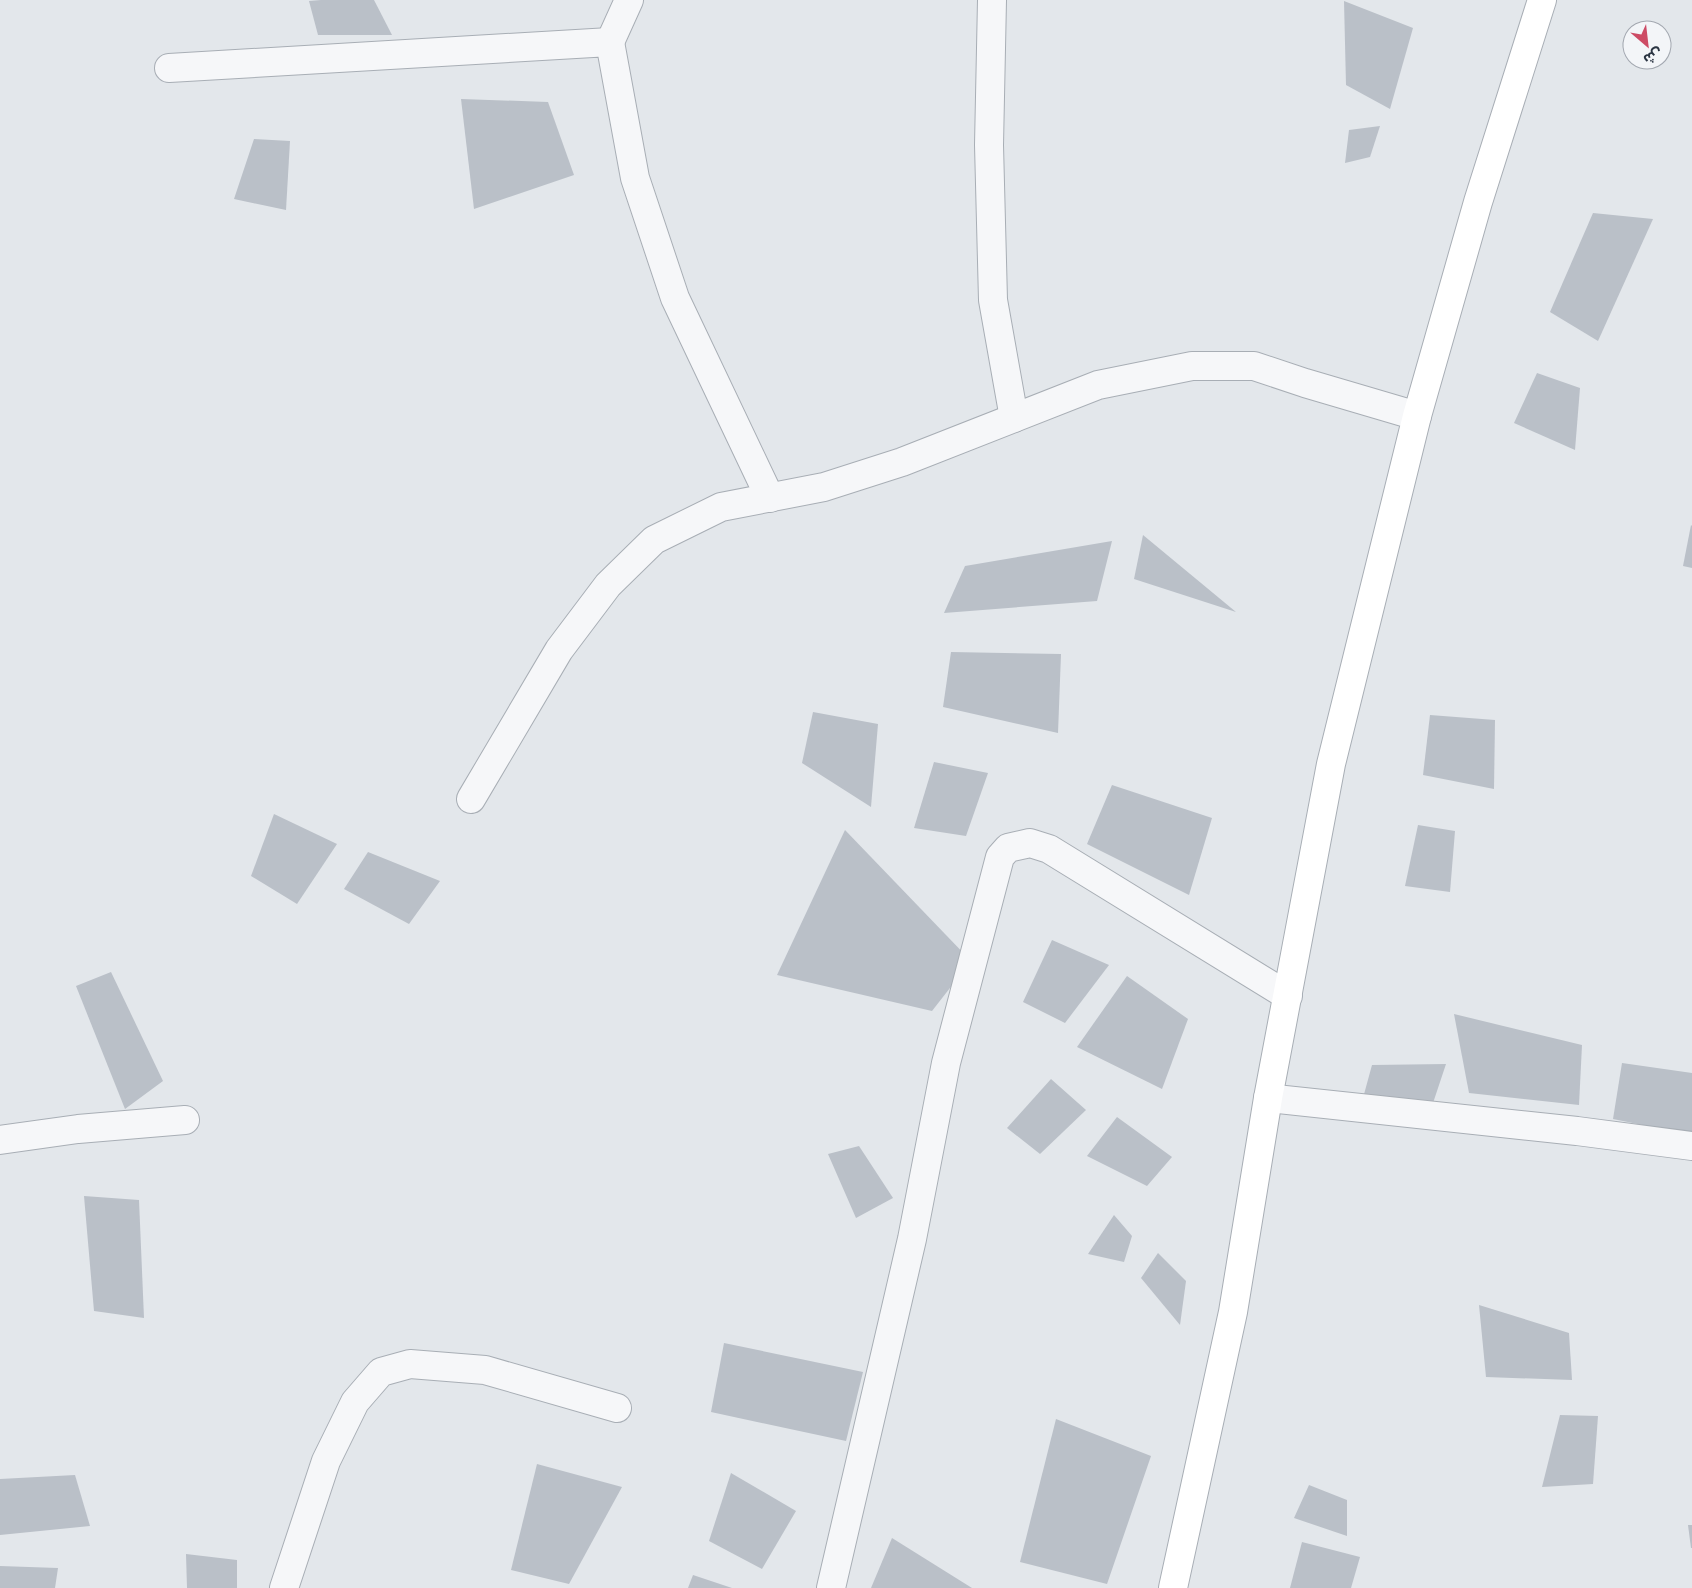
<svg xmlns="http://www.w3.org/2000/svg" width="1692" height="1588" font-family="Karla,'Noto Sans Arabic',sans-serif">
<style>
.building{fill:#bac0c8}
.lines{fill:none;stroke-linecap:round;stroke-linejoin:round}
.street-casing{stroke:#a8aeb5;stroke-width:30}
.secondary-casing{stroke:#a8aeb5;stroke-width:30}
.street{stroke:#f6f7f9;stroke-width:28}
.secondary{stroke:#fff;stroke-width:28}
</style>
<rect width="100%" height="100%" fill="#e3e7eb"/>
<!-- building -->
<g class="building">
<polygon points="321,0 374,0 392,35 318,35 309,1"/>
<polygon points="1344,1 1413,28 1390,109 1346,85"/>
<polygon points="461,99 548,102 574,175 474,209"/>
<polygon points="1380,126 1370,157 1345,163 1349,130"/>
<polygon points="254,139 290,141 286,210 234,199"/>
<polygon points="1593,213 1653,219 1598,341 1550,312"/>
<polygon points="1537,373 1580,388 1575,450 1514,423"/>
<polygon points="1691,525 1692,526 1692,568 1683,566"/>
<polygon points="1143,535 1236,612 1134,579"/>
<polygon points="1112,541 1097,601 944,613 965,566"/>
<polygon points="951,652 1061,654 1058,733 943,707"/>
<polygon points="813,712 878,724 871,807 802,763"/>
<polygon points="1430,715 1495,720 1494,789 1423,775"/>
<polygon points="934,762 988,773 966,836 914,828"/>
<polygon points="1112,785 1212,818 1189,895 1087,844"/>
<polygon points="274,814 337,844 297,904 251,876"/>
<polygon points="1418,825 1455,831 1450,892 1405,886"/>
<polygon points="845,830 971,961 932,1011 777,975"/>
<polygon points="368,852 440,881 409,924 344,889"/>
<polygon points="1052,940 1109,965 1065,1023 1023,1002"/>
<polygon points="111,972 163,1081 125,1109 76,986"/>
<polygon points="1127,976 1188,1019 1162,1089 1077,1047"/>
<polygon points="1454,1014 1582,1045 1579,1105 1469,1093"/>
<polygon points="1622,1063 1692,1073 1692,1135 1613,1119"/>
<polygon points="1446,1064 1431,1109 1363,1098 1372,1065"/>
<polygon points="1051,1079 1086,1110 1040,1154 1007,1128"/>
<polygon points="1117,1117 1172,1157 1147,1186 1087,1156"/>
<polygon points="859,1146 893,1198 856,1218 828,1154"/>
<polygon points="84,1196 139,1200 144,1318 94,1311"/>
<polygon points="1114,1215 1132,1236 1124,1262 1088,1254"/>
<polygon points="1158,1253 1186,1281 1180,1325 1141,1278"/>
<polygon points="1479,1305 1569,1333 1572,1380 1486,1377"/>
<polygon points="724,1343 863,1372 846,1441 711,1412"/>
<polygon points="1560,1415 1598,1416 1593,1484 1542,1487"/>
<polygon points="1056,1419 1151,1456 1107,1584 1020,1562"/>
<polygon points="537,1464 622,1487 569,1584 511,1570"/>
<polygon points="731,1473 796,1511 762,1569 709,1541"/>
<polygon points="75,1475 90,1526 0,1535 0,1479"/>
<polygon points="1309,1485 1347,1500 1347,1536 1294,1518"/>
<polygon points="1688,1525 1692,1525 1692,1548 1691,1548"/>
<polygon points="892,1538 972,1588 871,1588"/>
<polygon points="1302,1542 1360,1557 1351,1588 1290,1588"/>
<polygon points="186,1554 237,1560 237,1588 187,1588"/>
<polygon points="0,1566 58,1568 55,1588 0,1588"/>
<polygon points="693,1575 732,1588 688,1588"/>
</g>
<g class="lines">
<!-- street casing -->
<g class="street-casing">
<g id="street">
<polyline points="992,0 989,145 993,300 1014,418"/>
<polyline points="610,42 629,0"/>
<polyline points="169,68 610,42 635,178 675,298 770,498"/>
<polyline points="471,799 559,650 608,585 654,540 721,507 824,487 902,462 1098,385 1192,366 1254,366 1305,383 1417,416"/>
<polyline points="1268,1098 1577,1131 1692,1146"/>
<polyline points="0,1140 78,1129 185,1120"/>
<polyline points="284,1588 326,1461 355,1402 381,1372 410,1364 485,1370 617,1408"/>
<polyline points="831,1588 912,1239 946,1063 1000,857 1008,848 1030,843 1049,849 1288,996"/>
</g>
</g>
<!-- secondary casing -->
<g class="secondary-casing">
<polyline id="secondary" points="1173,1588 1233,1312 1268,1098 1331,764 1417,416 1478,202 1542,0"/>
</g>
<!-- street -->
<use href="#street" class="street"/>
<!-- secondary -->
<use href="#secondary" class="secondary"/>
</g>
<!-- north arrow -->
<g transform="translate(1647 45) rotate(152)"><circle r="24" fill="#f3f5f8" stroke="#a3a8b0"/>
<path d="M0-4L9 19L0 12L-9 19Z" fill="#cd4b65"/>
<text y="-8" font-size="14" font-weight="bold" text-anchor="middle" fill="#2b3543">ش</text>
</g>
</svg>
